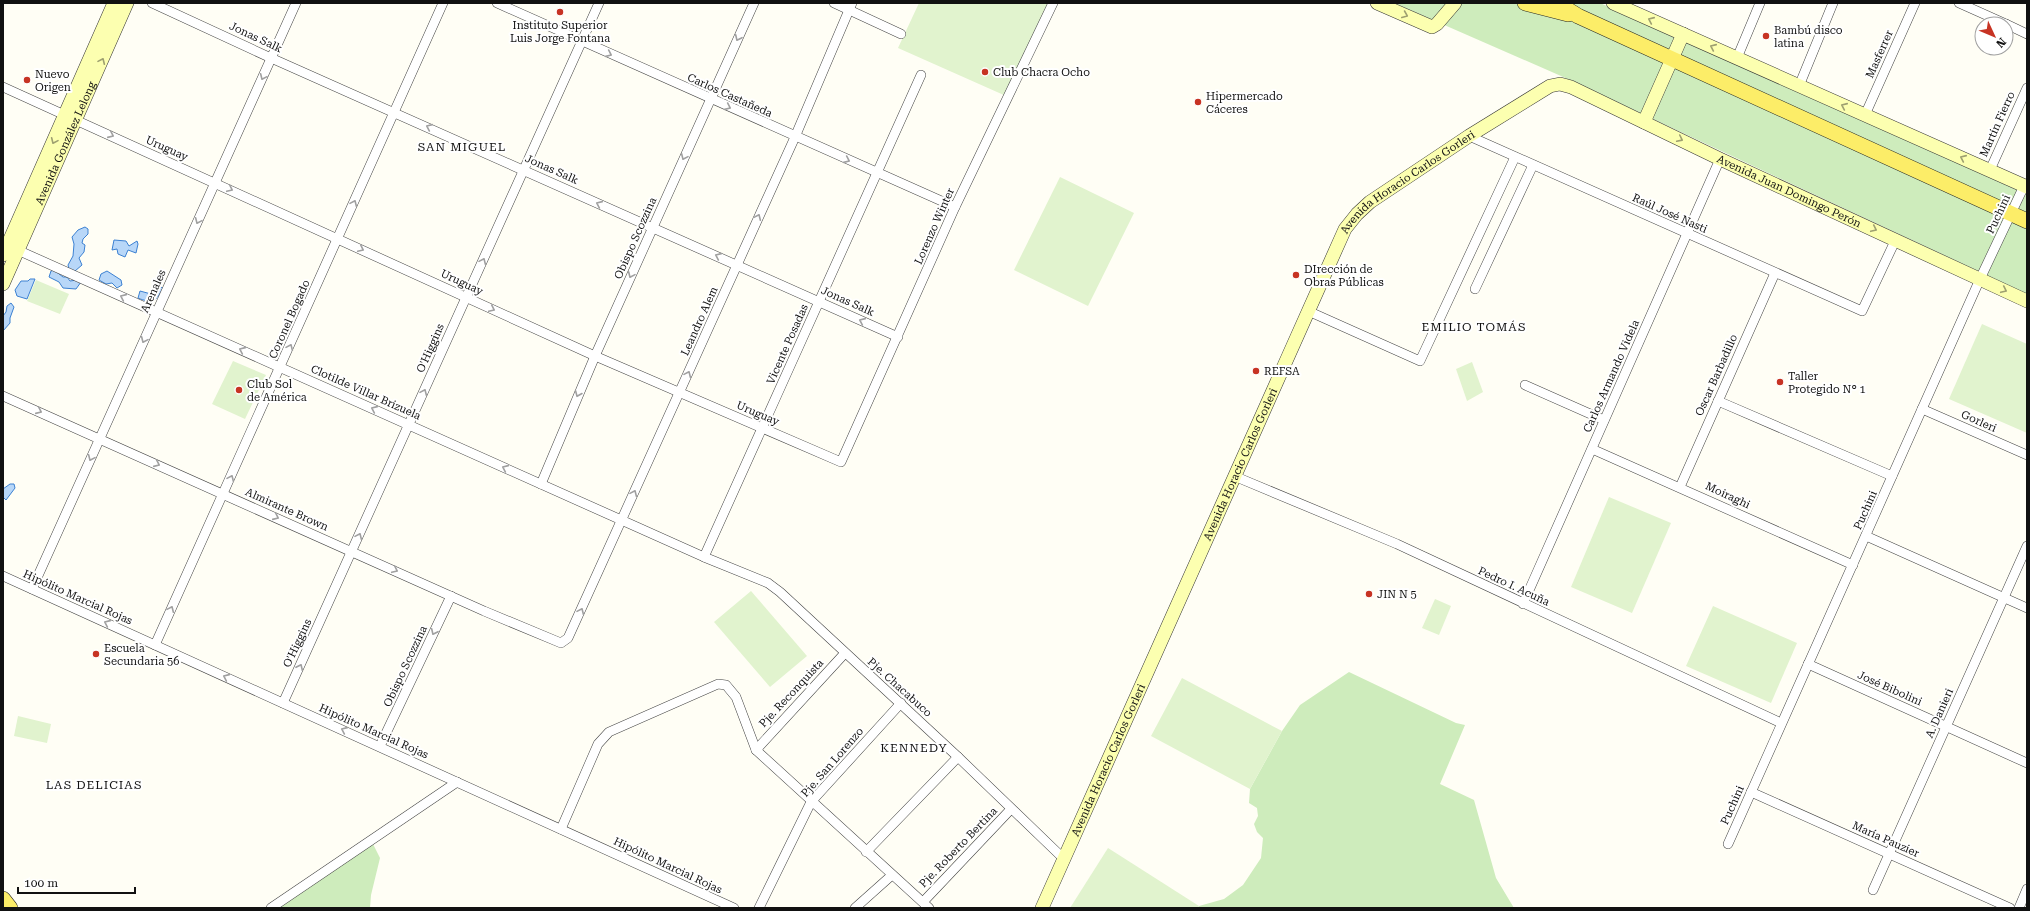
<svg xmlns="http://www.w3.org/2000/svg" width="2030" height="911" font-family="'Roboto Serif',serif">
<style>
.green{fill:#ceecbc}
.pitch{fill:#e1f3ce}
.water{fill:#b8d7f8;stroke:#3c81d2}
.lines{fill:none;stroke-linecap:round;stroke-linejoin:round}
.street-casing{stroke:#444;stroke-width:10}
.secondary-casing{stroke:#333;stroke-width:14}
.primary-casing{stroke:#222;stroke-width:16}
.street{stroke:#fff;stroke-width:9}
.secondary{stroke:#fcffb0;stroke-width:13}
.primary{stroke:#fced68;stroke-width:15}
.oneway{stroke:#9ea070}
.oneway2{stroke:#a0a0a0}
.poi-dot{fill:#c73323;stroke:#fff;stroke-width:1.5}
.labels{text-anchor:middle;stroke-width:4;stroke-linejoin:round;paint-order:stroke}
.poi-label{font-size:11px;fill:#111;stroke:#fff;text-anchor:start}
.street-label{font-size:11px;fill:#111;stroke:#fff}
.neighbourhood-label{font-size:12px;letter-spacing:1px;fill:#111;stroke:#fff}
</style>
<rect width="100%" height="100%" fill="#fffef5"/>
<!-- green -->
<g class="green">
<polygon points="1394,3 1600,3 2027,194 2027,294 1561,76"/>
<polygon points="1349,672 1456,723 1465,725 1440,784 1474,800 1496,878 1514,908 1198,908 1199,906 1224,899 1243,885 1261,858 1263,838 1257,832 1254,824 1258,816 1257,808 1249,803 1250,789 1282,731 1300,705"/>
<polygon points="371,840 380,858 371,895 370,908 271,908"/>
</g>
<!-- pitch -->
<g class="pitch">
<polygon points="919,3 1048,3 1006,96 898,48"/>
<polygon points="1060,177 1134,213 1088,306 1014,270"/>
<polygon points="36,280 69,294 60,314 27,301"/>
<polygon points="1982,324 2027,344 2027,433 1949,399"/>
<polygon points="233,361 266,375 245,419 212,404"/>
<polygon points="1472,362 1483,392 1467,401 1456,369"/>
<polygon points="1609,497 1671,523 1632,613 1571,587"/>
<polygon points="751,591 807,656 770,687 714,622"/>
<polygon points="1435,599 1451,606 1439,635 1422,628"/>
<polygon points="1713,606 1797,643 1771,703 1686,666"/>
<polygon points="1182,678 1282,731 1250,789 1151,736"/>
<polygon points="18,716 51,724 47,743 14,736"/>
<polygon points="1108,848 1199,906 1198,908 1070,908"/>
</g>
<!-- water -->
<g class="water">
<polygon points="85,227 88,229 88,234 83,239 82,243 85,245 84,252 79,258 82,265 75,271 69,269 68,265 73,256 74,244 72,237 78,230"/>
<polygon points="114,240 126,241 129,246 137,241 138,244 136,253 128,250 125,257 118,254 117,249 112,250"/>
<polygon points="54,270 63,277 67,277 70,281 77,280 81,282 76,289 63,288 59,282 49,277 51,271"/>
<polygon points="107,271 121,280 122,285 117,288 112,283 106,284 99,280 101,274"/>
<polygon points="30,279 35,279 27,299 17,296 15,290 21,281 28,281"/>
<path d="M158 286 163 288C157 301 152 304 138 298L140 291 151 294Z"/>
<polygon points="11,303 14,307 10,318 10,323 3,331 3,316 6,312 7,306"/>
<polygon points="10,484 14,484 15,488 6,500 3,497 3,489"/>
</g>
<g class="lines">
<!-- street casing -->
<g class="street-casing">
<g id="street">
<polyline points="152,3 271,58 898,337"/>
<polyline points="497,3 955,207"/>
<polyline points="834,3 901,34"/>
<polyline points="1959,3 2006,24"/>
<polyline points="2006,24 2027,34"/>
<polyline points="1737,58 1760,3"/>
<polyline points="1799,86 1833,3"/>
<polyline points="3,87 595,356 841,462 955,207 1053,3"/>
<polyline points="1865,115 1915,3"/>
<polyline points="1469,136 1862,311 1896,239"/>
<polyline points="1990,170 2027,88"/>
<polyline points="13,248 704,557 768,583 780,592 958,757 1064,859"/>
<polyline points="1475,289 1533,165"/>
<polyline points="1308,311 1420,361 1515,157"/>
<polyline points="1525,385 1604,420"/>
<polyline points="3,396 484,611 561,643 568,638 795,137 852,3"/>
<polyline points="1718,401 1892,476"/>
<polyline points="1922,409 2027,455"/>
<polyline points="1592,449 1853,565"/>
<polyline points="1234,476 1397,544 1781,723"/>
<polyline points="541,484 595,356 754,3"/>
<polyline points="1680,487 1775,273"/>
<polyline points="1866,536 2027,608"/>
<polyline points="704,557 921,75"/>
<polyline points="3,576 734,908"/>
<polyline points="32,589 296,3"/>
<polyline points="1523,604 1720,159"/>
<polyline points="155,645 443,3"/>
<polyline points="1808,664 2027,763"/>
<polyline points="283,703 599,3"/>
<polyline points="380,746 451,596"/>
<polyline points="756,750 845,653"/>
<polyline points="1751,792 2010,908"/>
<polyline points="561,829 598,744 609,732 718,684 726,685 736,697 756,750 929,908"/>
<polyline points="1728,844 1980,279 2024,186"/>
<polyline points="866,852 958,757"/>
<polyline points="1873,890 2027,546"/>
<polyline points="923,902 1011,809"/>
<polyline points="271,908 457,782"/>
<polyline points="759,908 811,802 901,703"/>
<polyline points="855,908 892,875"/>
<polyline points="2019,908 2027,889"/>
</g>
</g>
<!-- secondary casing -->
<g class="secondary-casing">
<g id="secondary">
<polyline points="1377,3 1432,27 1437,24 1455,3"/>
<polyline points="1613,3 2027,187"/>
<polyline points="1644,122 1683,34"/>
<polyline points="3,255 114,3"/>
<path id="s1" d="M3 284 127 3"/>
<path id="s2" d="M1042 908 1345 229 1357 214 1370 202 1469 136 1550 86 1560 84 1571 87 1720 159 2027 301"/>
</g>
</g>
<!-- primary casing -->
<g class="primary-casing">
<g id="primary">
<polyline points="1525,3 1568,14"/>
<polyline points="1557,3 1578,16 2027,221"/>
<polyline points="3,899 10,908"/>
</g>
</g>
<!-- street -->
<use href="#street" class="street"/>
<!-- secondary -->
<use href="#secondary" class="secondary"/>
<!-- primary -->
<use href="#primary" class="primary"/>
</g>
<!-- one-way arrows -->
<defs><path id="oneway-chevron" d="M-2-3.5L2.5 0L-2 3.5" fill="none" stroke-width="1.6" stroke-linecap="round" stroke-linejoin="round"/></defs>
<g class="oneway">
<use href="#oneway-chevron" transform="translate(1405 15) rotate(23)"/>
<use href="#oneway-chevron" transform="translate(1651 20) rotate(-156)"/>
<use href="#oneway-chevron" transform="translate(1713 47) rotate(-156)"/>
<use href="#oneway-chevron" transform="translate(102 61) rotate(-66)"/>
<use href="#oneway-chevron" transform="translate(1844 106) rotate(-156)"/>
<use href="#oneway-chevron" transform="translate(1680 139) rotate(26)"/>
<use href="#oneway-chevron" transform="translate(54 141) rotate(114)"/>
<use href="#oneway-chevron" transform="translate(1963 158) rotate(-156)"/>
<use href="#oneway-chevron" transform="translate(1874 229) rotate(25)"/>
<use href="#oneway-chevron" transform="translate(2004 290) rotate(25)"/>
</g>
<g class="oneway2">
<use href="#oneway-chevron" transform="translate(738 38) rotate(115)"/>
<use href="#oneway-chevron" transform="translate(609 54) rotate(24)"/>
<use href="#oneway-chevron" transform="translate(263 77) rotate(114)"/>
<use href="#oneway-chevron" transform="translate(728 107) rotate(24)"/>
<use href="#oneway-chevron" transform="translate(429 127) rotate(-156)"/>
<use href="#oneway-chevron" transform="translate(111 135) rotate(24)"/>
<use href="#oneway-chevron" transform="translate(684 157) rotate(114)"/>
<use href="#oneway-chevron" transform="translate(847 160) rotate(24)"/>
<use href="#oneway-chevron" transform="translate(230 189) rotate(25)"/>
<use href="#oneway-chevron" transform="translate(354 203) rotate(-66)"/>
<use href="#oneway-chevron" transform="translate(599 204) rotate(-156)"/>
<use href="#oneway-chevron" transform="translate(758 217) rotate(-66)"/>
<use href="#oneway-chevron" transform="translate(198 221) rotate(114)"/>
<use href="#oneway-chevron" transform="translate(361 249) rotate(25)"/>
<use href="#oneway-chevron" transform="translate(718 256) rotate(-156)"/>
<use href="#oneway-chevron" transform="translate(483 261) rotate(-66)"/>
<use href="#oneway-chevron" transform="translate(631 275) rotate(114)"/>
<use href="#oneway-chevron" transform="translate(123 297) rotate(-156)"/>
<use href="#oneway-chevron" transform="translate(492 309) rotate(25)"/>
<use href="#oneway-chevron" transform="translate(862 321) rotate(-156)"/>
<use href="#oneway-chevron" transform="translate(144 340) rotate(114)"/>
<use href="#oneway-chevron" transform="translate(290 347) rotate(-66)"/>
<use href="#oneway-chevron" transform="translate(242 350) rotate(-156)"/>
<use href="#oneway-chevron" transform="translate(688 374) rotate(-66)"/>
<use href="#oneway-chevron" transform="translate(424 392) rotate(-66)"/>
<use href="#oneway-chevron" transform="translate(578 394) rotate(113)"/>
<use href="#oneway-chevron" transform="translate(374 409) rotate(-156)"/>
<use href="#oneway-chevron" transform="translate(39 411) rotate(24)"/>
<use href="#oneway-chevron" transform="translate(91 458) rotate(114)"/>
<use href="#oneway-chevron" transform="translate(157 464) rotate(24)"/>
<use href="#oneway-chevron" transform="translate(505 468) rotate(-156)"/>
<use href="#oneway-chevron" transform="translate(231 478) rotate(-66)"/>
<use href="#oneway-chevron" transform="translate(634 493) rotate(-66)"/>
<use href="#oneway-chevron" transform="translate(276 517) rotate(24)"/>
<use href="#oneway-chevron" transform="translate(359 536) rotate(-66)"/>
<use href="#oneway-chevron" transform="translate(395 570) rotate(25)"/>
<use href="#oneway-chevron" transform="translate(171 609) rotate(-66)"/>
<use href="#oneway-chevron" transform="translate(581 611) rotate(-66)"/>
<use href="#oneway-chevron" transform="translate(107 623) rotate(-156)"/>
<use href="#oneway-chevron" transform="translate(434 632) rotate(115)"/>
<use href="#oneway-chevron" transform="translate(300 667) rotate(-65)"/>
<use href="#oneway-chevron" transform="translate(226 677) rotate(-156)"/>
<use href="#oneway-chevron" transform="translate(344 730) rotate(-156)"/>
</g>
<!-- markers -->
<g class="poi-dot">
<circle cx="560" cy="12" r="4"/>
<circle cx="1766" cy="36" r="4"/>
<circle cx="985" cy="72" r="4"/>
<circle cx="27" cy="80" r="4"/>
<circle cx="1198" cy="102" r="4"/>
<circle cx="1296" cy="275" r="4"/>
<circle cx="1256" cy="371" r="4"/>
<circle cx="1780" cy="382" r="4"/>
<circle cx="239" cy="390" r="4"/>
<circle cx="1369" cy="594" r="4"/>
<circle cx="96" cy="654" r="4"/>
</g>
<g class="labels">
<!-- poi labels -->
<g class="poi-label">
<text x="560" y="29" text-anchor="middle">Instituto Superior<tspan x="560" dy="13">Luis Jorge Fontana</tspan></text>
<text x="1774" y="34">Bambú disco<tspan x="1774" dy="13">latina</tspan></text>
<text x="993" y="76">Club Chacra Ocho</text>
<text x="35" y="78">Nuevo<tspan x="35" dy="13">Origen</tspan></text>
<text x="1206" y="100">Hipermercado<tspan x="1206" dy="13">Cáceres</tspan></text>
<text x="1304" y="273">DIrección de<tspan x="1304" dy="13">Obras Públicas</tspan></text>
<text x="1264" y="375">REFSA</text>
<text x="1788" y="380">Taller<tspan x="1788" dy="13">Protegido N° 1</tspan></text>
<text x="247" y="388">Club Sol<tspan x="247" dy="13">de América</tspan></text>
<text x="1377" y="598">JIN N 5</text>
<text x="104" y="652">Escuela<tspan x="104" dy="13">Secundaria 56</tspan></text>
</g>
<!-- street labels -->
<g class="street-label">
<text transform="translate(256 37) rotate(25)" y="4">Jonas Salk</text>
<text transform="translate(1879 54) rotate(-66)" y="4">Masferrer</text>
<text transform="translate(730 95) rotate(24)" y="4">Carlos Castañeda</text>
<text transform="translate(1997 124) rotate(-66)" y="4">Martín Fierro</text>
<text dy="4" stroke="none"><textPath href="#s1" startOffset="154">Avenida González Lelong</textPath></text>
<text transform="translate(167 148) rotate(24)" y="4">Uruguay</text>
<text transform="translate(552 169) rotate(24)" y="4">Jonas Salk</text>
<text dy="4" stroke="none"><textPath href="#s2" startOffset="822">Avenida Horacio Carlos Gorleri</textPath></text>
<text dy="4" stroke="none"><textPath href="#s2" startOffset="1258">Avenida Juan Domingo Perón</textPath></text>
<text transform="translate(1670 213) rotate(24)" y="4">Raúl José Nasti</text>
<text transform="translate(1998 214) rotate(-65)" y="4">Puchini</text>
<text transform="translate(934 226) rotate(-66)" y="4">Lorenzo Winter</text>
<text transform="translate(635 238) rotate(-66)" y="4">Obispo Scozzina</text>
<text transform="translate(462 282) rotate(25)" y="4">Uruguay</text>
<text transform="translate(153 291) rotate(-66)" y="4">Arenales</text>
<text transform="translate(848 301) rotate(24)" y="4">Jonas Salk</text>
<text transform="translate(289 319) rotate(-66)" y="4">Coronel Bogado</text>
<text transform="translate(699 321) rotate(-66)" y="4">Leandro Alem</text>
<text transform="translate(787 344) rotate(-66)" y="4">Vicente Posadas</text>
<text transform="translate(430 348) rotate(-66)" y="4">O'Higgins</text>
<text transform="translate(1716 375) rotate(-66)" y="4">Oscar Barbadillo</text>
<text transform="translate(1611 376) rotate(-66)" y="4">Carlos Armando Videla</text>
<text transform="translate(366 392) rotate(24)" y="4">Clotilde Villar Brizuela</text>
<text transform="translate(758 413) rotate(23)" y="4">Uruguay</text>
<text transform="translate(1979 421) rotate(24)" y="4">Gorleri</text>
<text dy="4" stroke="none"><textPath href="#s2" startOffset="486">Avenida Horacio Carlos Gorleri</textPath></text>
<text transform="translate(1728 495) rotate(25)" y="4">Moiraghi</text>
<text transform="translate(287 509) rotate(24)" y="4">Almirante Brown</text>
<text transform="translate(1865 510) rotate(-66)" y="4">Puchini</text>
<text transform="translate(1514 586) rotate(25)" y="4">Pedro I. Acuña</text>
<text transform="translate(78 597) rotate(24)" y="4">Hipólito Marcial Rojas</text>
<text transform="translate(297 643) rotate(-65)" y="4">O'Higgins</text>
<text transform="translate(405 666) rotate(-65)" y="4">Obispo Scozzina</text>
<text transform="translate(900 687) rotate(42)" y="4">Pje. Chacabuco</text>
<text transform="translate(1890 688) rotate(24)" y="4">José Bibolini</text>
<text transform="translate(791 693) rotate(-47)" y="4">Pje. Reconquista</text>
<text transform="translate(1939 713) rotate(-66)" y="4">A. Danieri</text>
<text transform="translate(374 731) rotate(24)" y="4">Hipólito Marcial Rojas</text>
<text dy="4" stroke="none"><textPath href="#s2" startOffset="162">Avenida Horacio Carlos Gorleri</textPath></text>
<text transform="translate(832 762) rotate(-49)" y="4">Pje. San Lorenzo</text>
<text transform="translate(1732 805) rotate(-66)" y="4">Puchini</text>
<text transform="translate(1886 839) rotate(24)" y="4">María Pauzier</text>
<text transform="translate(958 847) rotate(-46)" y="4">Pje. Roberto Bertina</text>
<text transform="translate(668 865) rotate(25)" y="4">Hipólito Marcial Rojas</text>
</g>
<!-- neighbourhood labels -->
<g class="neighbourhood-label">
<text x="462" y="151">SAN MIGUEL</text>
<text x="1474" y="331">EMILIO TOMÁS</text>
<text x="914" y="752">KENNEDY</text>
<text x="94" y="789">LAS DELICIAS</text>
</g>
</g>
<!-- border -->
<rect width="2030" height="911" fill="none" stroke="#111111" stroke-width="8"/>
<!-- north arrow -->
<g transform="translate(1994 36) rotate(134)"><circle r="19" fill="#ffffff" stroke="#a0a0a0"/>
<path d="M0-3L7 15L0 10L-7 15Z" fill="#c73323"/>
<text y="-6" font-size="11" font-weight="bold" text-anchor="middle" fill="#111111">N</text>
</g>
<!-- scale -->
<path d="M18 887v6h117v-6" fill="none" stroke="#111111" stroke-width="2"/>
<text x="24" y="887" font-size="12" fill="#111111" stroke="#ffffff" stroke-width="3" paint-order="stroke">100 m</text>
</svg>
